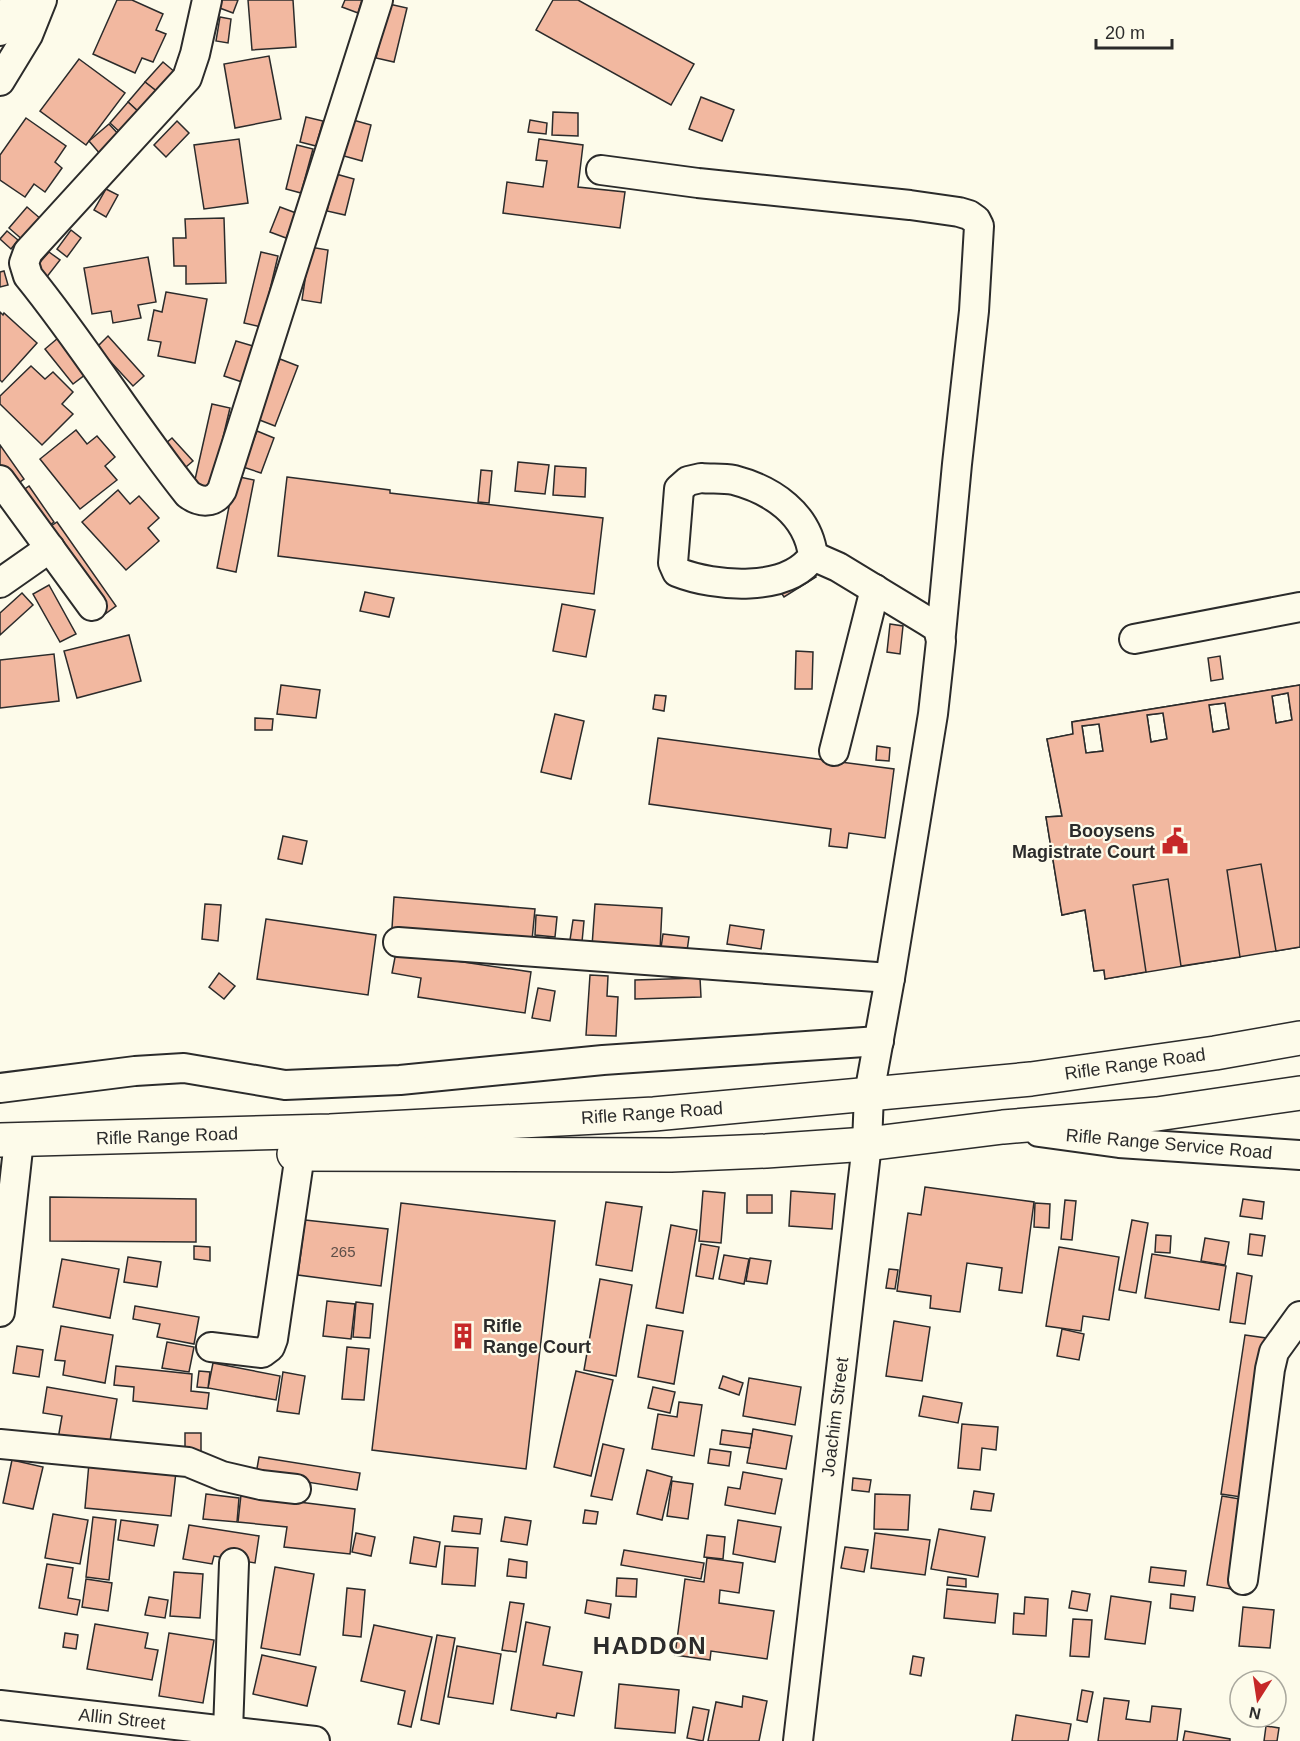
<svg xmlns="http://www.w3.org/2000/svg" width="1300" height="1741" font-family="Helvetica,sans-serif">
<style>
.building{fill:#f2b8a0;stroke:#2b2b2b;stroke-width:1.5;fill-rule:evenodd}
.lines{fill:none;stroke-linecap:round;stroke-linejoin:round}
.minor-casing{stroke:#2b2b2b;stroke-width:32}
.major-casing{stroke:#2b2b2b;stroke-width:36}
.minor{stroke:#fdfbea;stroke-width:28}
.major{stroke:#fdfbea;stroke-width:33}
.labels{text-anchor:middle;stroke-width:4.5;stroke-linejoin:round;paint-order:stroke}
.number-label{font-size:15px;fill:#5d4e48}
.poi-label{font-size:18px;font-weight:bold;fill:#2b2b2b;stroke:#fdfbea;text-anchor:end}
.street-label{font-size:18px;fill:#2b2b2b;stroke:#fdfbea}
.district-label{font-size:24px;font-weight:bold;letter-spacing:1.5px;fill:#2b2b2b;stroke:#fdfbea}
</style>
<rect width="100%" height="100%" fill="#fdfbea"/>
<!-- building -->
<g class="building">
<polygon points="117,0 132,0 163,14 156,30 166,34 153,62 142,58 135,73 93,54"/>
<polygon points="220,0 238,0 233,13 217,7"/>
<polygon points="248,0 293,0 296,47 252,50"/>
<polygon points="345,0 362,0 358,13 342,7"/>
<polygon points="553,0 578,0 694,64 671,105 536,30"/>
<polygon points="389,4 407,8 394,62 376,58"/>
<polygon points="220,17 231,19 228,43 216,41"/>
<polygon points="269,56 281,119 235,128 224,64"/>
<polygon points="79,59 125,93 86,145 40,111"/>
<polygon points="163,62 176,73 159,93 145,82"/>
<polygon points="145,82 159,93 141,114 128,102"/>
<polygon points="701,97 734,110 722,141 689,129"/>
<polygon points="128,102 141,114 123,135 110,123"/>
<polygon points="553,112 578,113 578,136 552,135"/>
<polygon points="306,117 323,121 316,146 300,142"/>
<polygon points="26,118 66,146 55,162 62,168 45,192 34,184 25,197 0,180 0,155"/>
<polygon points="353,120 371,125 362,161 344,156"/>
<polygon points="530,120 547,123 546,134 528,132"/>
<polygon points="177,121 189,133 166,157 154,145"/>
<polygon points="109,124 121,137 101,155 89,141"/>
<polygon points="239,139 248,203 204,209 194,145"/>
<polygon points="539,139 583,145 578,187 625,192 620,228 503,213 507,182 543,187 547,161 536,160"/>
<polygon points="297,145 313,149 301,193 286,189"/>
<polygon points="336,174 354,179 345,215 327,211"/>
<polygon points="106,189 118,195 106,217 94,210"/>
<polygon points="27,207 42,220 24,241 9,228"/>
<polygon points="280,207 296,213 286,238 270,232"/>
<polygon points="224,218 226,283 186,284 186,266 174,266 173,238 186,238 185,219"/>
<polygon points="71,230 81,238 67,257 57,249"/>
<polygon points="7,231 18,240 11,249 0,239"/>
<polygon points="310,247 328,250 321,303 302,300"/>
<polygon points="49,252 60,260 46,278 34,269"/>
<polygon points="261,252 278,256 261,327 244,323"/>
<polygon points="148,257 156,302 138,305 141,318 113,323 111,311 92,314 84,268"/>
<polygon points="4,271 8,285 0,287 0,272"/>
<polygon points="166,292 207,299 195,363 158,356 161,342 148,340 154,310 162,312"/>
<polygon points="0,312 3,315 4,313 37,343 2,382 0,380"/>
<polygon points="108,336 144,376 133,386 97,347"/>
<polygon points="58,338 86,374 73,384 45,349"/>
<polygon points="236,341 253,346 242,382 224,376"/>
<polygon points="280,359 298,366 275,426 257,419"/>
<polygon points="31,366 45,379 53,372 73,392 62,404 73,414 42,445 0,404 0,396"/>
<polygon points="212,404 230,408 211,488 194,484"/>
<polygon points="76,430 87,444 97,436 115,457 105,466 117,480 80,509 40,459"/>
<polygon points="257,431 274,438 261,473 243,467"/>
<polygon points="172,438 193,461 180,472 159,449"/>
<polygon points="0,445 24,479 9,490 0,477"/>
<polygon points="518,462 549,465 545,494 515,491"/>
<polygon points="555,466 586,468 585,497 553,495"/>
<polygon points="481,470 492,471 489,503 478,502"/>
<polygon points="235,476 254,480 236,572 217,568"/>
<polygon points="287,477 390,490 390,493 603,518 594,594 278,556"/>
<polygon points="29,486 54,522 40,532 15,496"/>
<polygon points="118,490 130,504 139,496 159,518 148,528 159,541 126,570 82,522"/>
<polygon points="57,522 116,606 101,617 42,532"/>
<polygon points="809,565 816,577 784,597 776,585"/>
<polygon points="49,585 76,634 60,642 33,594"/>
<polygon points="365,592 394,598 389,617 360,611"/>
<polygon points="22,593 33,605 0,635 0,613"/>
<polygon points="562,604 595,610 586,657 553,651"/>
<polygon points="890,624 903,626 900,654 887,652"/>
<polygon points="129,635 141,681 77,698 64,651"/>
<polygon points="796,651 813,652 812,689 795,689"/>
<polygon points="54,654 59,701 0,708 0,660"/>
<polygon points="1220,656 1223,679 1211,681 1208,658"/>
<polygon points="281,685 320,690 316,718 277,714"/>
<path d="M1300 685V947L1105 979 1104 970 1094 971 1085 910 1062 915 1046 817 1062 816 1047 739 1073 734 1072 722ZM1288 693 1292 720 1276 723 1272 696ZM1225 703 1229 729 1213 732 1209 705ZM1163 713 1167 739 1151 742 1147 715ZM1099 724 1103 751 1086 753 1082 726Z"/>
<path d="M1300 685V947L1276 951 1261 864 1227 870 1240 957 1181 966 1168 879 1133 885 1146 972 1105 979 1104 970 1094 971 1085 910 1062 915 1046 817 1062 816 1047 739 1073 734 1072 722ZM1288 693 1292 720 1276 723 1272 696ZM1225 703 1229 729 1213 732 1209 705ZM1163 713 1167 739 1151 742 1147 715ZM1099 724 1103 751 1086 753 1082 726Z"/>
<polygon points="655,695 666,696 664,711 653,709"/>
<polygon points="555,714 584,721 571,779 541,772"/>
<polygon points="255,718 273,719 272,730 255,730"/>
<polygon points="658,738 894,769 885,838 849,833 847,848 829,846 831,829 649,804"/>
<polygon points="877,746 890,748 889,761 876,760"/>
<polygon points="283,836 307,841 302,864 278,859"/>
<polygon points="394,897 535,909 532,940 392,928"/>
<polygon points="205,904 221,905 218,941 202,939"/>
<polygon points="595,904 662,908 660,951 592,946"/>
<polygon points="536,915 557,917 555,937 535,935"/>
<polygon points="266,919 376,935 368,995 257,979"/>
<polygon points="573,920 584,921 582,942 570,940"/>
<polygon points="730,925 764,930 761,949 727,944"/>
<polygon points="663,934 689,937 687,951 661,948"/>
<polygon points="396,952 531,972 525,1013 418,997 421,978 392,973"/>
<polygon points="219,973 235,986 224,999 209,987"/>
<polygon points="590,975 608,976 607,996 618,997 616,1036 586,1035"/>
<polygon points="700,978 701,997 635,999 635,980"/>
<polygon points="538,988 555,991 550,1021 532,1018"/>
<polygon points="925,1187 1034,1202 1022,1293 999,1290 1002,1268 967,1263 960,1312 930,1308 931,1296 897,1291 908,1213 921,1215"/>
<polygon points="703,1191 725,1193 721,1243 699,1241"/>
<polygon points="791,1191 835,1194 832,1229 789,1226"/>
<rect x="747" y="1195" width="25" height="18"/>
<polygon points="50,1197 196,1199 196,1242 50,1241"/>
<polygon points="1243,1199 1264,1202 1262,1219 1240,1216"/>
<polygon points="1065,1200 1076,1201 1072,1240 1061,1239"/>
<polygon points="606,1202 642,1207 632,1271 596,1265"/>
<polygon points="401,1203 555,1221 526,1469 372,1450"/>
<polygon points="1035,1203 1050,1204 1049,1228 1034,1227"/>
<polygon points="305,1220 388,1229 381,1286 298,1275"/>
<polygon points="1132,1220 1148,1223 1136,1293 1119,1290"/>
<polygon points="671,1225 697,1230 683,1313 656,1308"/>
<polygon points="1250,1234 1265,1236 1262,1256 1248,1254"/>
<polygon points="1156,1235 1171,1236 1170,1253 1155,1252"/>
<polygon points="1205,1238 1229,1242 1225,1265 1201,1261"/>
<polygon points="701,1244 719,1247 713,1279 696,1276"/>
<polygon points="194,1246 210,1247 210,1261 194,1259"/>
<polygon points="1059,1247 1119,1257 1109,1320 1083,1316 1081,1331 1046,1326"/>
<polygon points="1152,1254 1226,1266 1219,1310 1145,1298"/>
<polygon points="724,1255 749,1259 744,1284 719,1279"/>
<polygon points="128,1257 161,1262 157,1287 124,1282"/>
<polygon points="750,1258 771,1261 767,1284 746,1281"/>
<polygon points="62,1259 119,1269 110,1318 53,1307"/>
<polygon points="889,1269 898,1270 895,1289 886,1288"/>
<polygon points="1237,1273 1252,1276 1245,1324 1230,1322"/>
<polygon points="600,1279 632,1285 616,1376 584,1370"/>
<polygon points="327,1301 355,1304 351,1339 323,1336"/>
<polygon points="356,1302 373,1304 370,1338 353,1337"/>
<polygon points="135,1306 199,1317 194,1344 157,1337 160,1324 133,1319"/>
<polygon points="894,1321 930,1327 922,1381 886,1376"/>
<polygon points="647,1325 683,1331 674,1384 638,1377"/>
<polygon points="61,1326 113,1335 105,1383 63,1375 65,1361 55,1360"/>
<polygon points="1062,1329 1084,1334 1079,1360 1057,1356"/>
<polygon points="1245,1335 1266,1338 1241,1497 1221,1494"/>
<polygon points="167,1342 194,1347 189,1372 162,1368"/>
<polygon points="17,1346 43,1350 39,1377 13,1373"/>
<polygon points="347,1347 369,1349 364,1400 342,1399"/>
<polygon points="213,1363 280,1376 276,1400 208,1388"/>
<polygon points="116,1366 192,1374 191,1391 209,1393 207,1409 133,1401 134,1387 114,1385"/>
<polygon points="199,1371 210,1372 208,1388 197,1387"/>
<polygon points="576,1371 613,1380 591,1476 554,1467"/>
<polygon points="283,1372 305,1376 299,1414 277,1411"/>
<polygon points="723,1376 743,1383 739,1395 719,1388"/>
<polygon points="749,1378 801,1387 795,1425 743,1416"/>
<polygon points="47,1387 117,1399 109,1447 58,1439 62,1416 43,1413"/>
<polygon points="653,1387 675,1392 670,1413 648,1408"/>
<polygon points="923,1396 962,1403 958,1423 919,1416"/>
<polygon points="679,1402 702,1405 694,1456 652,1449 658,1414 677,1417"/>
<polygon points="962,1424 998,1427 996,1450 982,1448 980,1470 958,1468"/>
<polygon points="753,1429 792,1436 786,1469 747,1463"/>
<polygon points="722,1430 752,1434 750,1448 720,1444"/>
<rect x="185" y="1433" width="16" height="24"/>
<polygon points="603,1444 624,1449 612,1500 591,1496"/>
<polygon points="710,1449 731,1452 729,1466 708,1463"/>
<polygon points="259,1457 360,1473 357,1490 256,1474"/>
<polygon points="12,1460 43,1467 33,1509 3,1503"/>
<polygon points="89,1463 176,1472 171,1516 85,1508"/>
<polygon points="647,1470 672,1477 662,1520 637,1514"/>
<polygon points="743,1472 782,1479 775,1514 725,1505 728,1487 740,1489"/>
<polygon points="853,1478 871,1480 869,1492 852,1490"/>
<polygon points="672,1481 693,1484 688,1519 667,1516"/>
<polygon points="974,1491 994,1494 991,1511 971,1509"/>
<polygon points="206,1494 239,1498 237,1522 203,1519"/>
<polygon points="875,1494 910,1495 908,1530 874,1529"/>
<polygon points="241,1495 355,1509 350,1554 284,1547 287,1527 238,1522"/>
<polygon points="1222,1496 1246,1500 1231,1589 1207,1585"/>
<polygon points="585,1510 598,1512 596,1524 583,1523"/>
<polygon points="53,1514 88,1520 80,1564 45,1558"/>
<polygon points="454,1516 482,1519 480,1534 452,1531"/>
<polygon points="93,1517 116,1520 109,1580 86,1577"/>
<polygon points="505,1517 531,1521 527,1545 501,1541"/>
<polygon points="121,1520 158,1525 154,1546 118,1540"/>
<polygon points="738,1520 781,1527 775,1562 733,1554"/>
<polygon points="189,1525 259,1536 255,1563 214,1556 212,1564 183,1559"/>
<polygon points="939,1529 985,1537 978,1577 931,1569"/>
<polygon points="356,1533 375,1537 371,1556 352,1552"/>
<polygon points="875,1533 930,1540 925,1575 871,1568"/>
<polygon points="707,1535 725,1537 723,1559 704,1557"/>
<polygon points="414,1537 440,1542 436,1567 410,1563"/>
<polygon points="445,1546 478,1548 475,1586 442,1584"/>
<polygon points="845,1547 868,1550 864,1572 841,1568"/>
<polygon points="624,1550 704,1563 701,1579 621,1565"/>
<polygon points="707,1558 743,1563 739,1593 720,1590 719,1603 774,1611 767,1659 711,1651 710,1660 675,1655 685,1579 704,1582"/>
<polygon points="509,1559 527,1562 526,1578 507,1576"/>
<polygon points="47,1564 73,1568 68,1598 80,1600 77,1615 39,1608"/>
<polygon points="275,1567 314,1574 300,1655 261,1648"/>
<polygon points="1151,1567 1186,1571 1184,1586 1149,1582"/>
<polygon points="174,1572 203,1574 200,1618 170,1616"/>
<polygon points="948,1577 966,1579 966,1587 947,1585"/>
<polygon points="617,1578 637,1579 636,1597 616,1596"/>
<polygon points="86,1579 112,1583 108,1611 82,1607"/>
<polygon points="347,1588 365,1590 361,1637 343,1635"/>
<polygon points="947,1589 998,1594 995,1623 944,1618"/>
<polygon points="1072,1591 1090,1594 1087,1611 1069,1608"/>
<polygon points="1171,1594 1195,1597 1193,1611 1170,1608"/>
<polygon points="1111,1596 1151,1602 1145,1644 1105,1639"/>
<polygon points="149,1597 168,1600 165,1618 145,1615"/>
<polygon points="1025,1597 1048,1599 1046,1636 1013,1634 1014,1613 1024,1614"/>
<polygon points="587,1600 611,1604 609,1618 585,1613"/>
<polygon points="510,1602 524,1604 516,1652 502,1650"/>
<polygon points="1243,1607 1274,1610 1270,1648 1239,1646"/>
<polygon points="1073,1619 1092,1620 1089,1657 1070,1656"/>
<polygon points="526,1622 550,1627 543,1665 582,1672 574,1716 557,1713 556,1718 511,1710"/>
<polygon points="95,1624 148,1633 145,1648 158,1650 152,1680 87,1669"/>
<polygon points="374,1625 432,1637 411,1727 398,1724 405,1691 361,1681"/>
<polygon points="65,1633 78,1635 76,1649 63,1647"/>
<polygon points="169,1633 214,1640 203,1703 159,1696"/>
<polygon points="437,1635 455,1638 439,1724 421,1720"/>
<polygon points="457,1646 501,1654 493,1704 448,1697"/>
<polygon points="262,1655 316,1667 307,1706 253,1694"/>
<polygon points="913,1656 924,1658 921,1676 910,1674"/>
<polygon points="619,1684 679,1690 675,1733 615,1728"/>
<polygon points="1082,1690 1093,1692 1087,1722 1077,1720"/>
<polygon points="743,1696 767,1701 759,1741 708,1741 716,1702 742,1707"/>
<polygon points="1104,1698 1129,1701 1126,1719 1150,1722 1152,1706 1181,1709 1177,1741 1098,1741"/>
<polygon points="693,1707 709,1710 703,1741 687,1738"/>
<polygon points="1016,1715 1071,1724 1068,1741 1012,1741"/>
<polygon points="1266,1726 1279,1728 1277,1741 1264,1741"/>
<polygon points="1185,1731 1230,1739 1230,1741 1183,1741"/>
</g>
<g class="lines">
<!-- minor casing -->
<g class="minor-casing">
<g id="minor">
<path d="M207 0 195 54 187 78 28 252 24 263 28 276C85 346 132 424 188 494 200 503 214 504 222 490L378 0"/>
<polyline points="0,31 16,0"/>
<polyline points="0,81 28,35 42,0"/>
<polyline points="601,170 698,183 910,205 959,212 969,215 976,220 979,226 974,311 957,464 941,634"/>
<path d="M701 478C711 479 723 478 734 480 772 490 808 514 813 556 787 593 715 587 677 572L673 563 679 489 688 481Z"/>
<polyline points="0,480 92,606"/>
<polyline points="0,583 50,548"/>
<polyline points="1134,639 1300,607"/>
<polyline points="834,751 875,589"/>
<polyline points="398,942 890,978"/>
<polyline points="0,1088 135,1071 184,1068 285,1085 400,1080 603,1060 879,1041"/>
<polyline points="1039,1132 1119,1143 1300,1155"/>
<polyline points="0,1312 19,1140"/>
<polyline points="211,1347 262,1353 270,1347 273,1339 300,1154"/>
<polyline points="0,1444 188,1462 222,1476 261,1485 296,1489"/>
<polyline points="1243,1580 1270,1369 1274,1352 1300,1316"/>
<polyline points="0,1705 315,1741"/>
<polyline points="228,1731 234,1563"/>
<polyline points="798,1741 867,1144 869,1094 890,978 933,714 941,641 938,628 927,621 838,567 813,556"/>
</g>
</g>
<!-- major casing -->
<g class="major-casing">
<g id="major">
<polyline points="0,1140 330,1131 654,1114 1031,1079 1215,1053 1300,1038"/>
<polyline points="294,1154 671,1155 766,1151 867,1144 1003,1127 1157,1114 1300,1093"/>
</g>
</g>
<!-- minor -->
<use href="#minor" class="minor"/>
<!-- major -->
<use href="#major" class="major"/>
</g>
<!-- icons -->
<defs>
<g id="civic-bare" transform="scale(2.07)"><path d="M-.6-6.5H3V-4.5H.6V-3L4-1V1h2V6H-6V1h2V-1L-.6-3ZM-1.2 2.5V6h2.4V2.5Z" fill="#c62828" stroke="#fdfbea" stroke-width="2.5" paint-order="stroke"/></g>
<g id="building-bare" transform="scale(2.07)"><path d="M-4-6H4V6H1V3H-1V6H-4ZM-2.5-4.3h1.7v1.8h-1.7ZM.8-4.3h1.7v1.8H.8ZM-2.5-1h1.7V.8h-1.7ZM.8-1h1.7V.8H.8Z" fill="#c62828" stroke="#fdfbea" stroke-width="2.5" paint-order="stroke"/></g>
</defs>
<g fill-rule="evenodd">
<use href="#civic-bare" x="1175" y="841"/>
<use href="#building-bare" x="463" y="1336"/>
</g>
<g class="labels">
<!-- number labels -->
<g class="number-label">
<text x="343" y="1257">265</text>
</g>
<!-- poi labels -->
<g class="poi-label">
<text x="1155" y="837">Booysens<tspan x="1155" dy="21">Magistrate Court</tspan></text>
<text x="483" y="1332" text-anchor="start">Rifle<tspan x="483" dy="21">Range Court</tspan></text>
</g>
<!-- street labels -->
<g class="street-label">
<text transform="translate(1135 1064) rotate(-8)" y="6">Rifle Range Road</text>
<text transform="translate(652 1113) rotate(-4)" y="6">Rifle Range Road</text>
<text transform="translate(167 1136) rotate(-2)" y="6">Rifle Range Road</text>
<text transform="translate(1169 1144) rotate(5)" y="6">Rifle Range Service Road</text>
<text transform="translate(835 1417) rotate(-83)" y="6">Joachim Street</text>
<text transform="translate(122 1719) rotate(6)" y="6">Allin Street</text>
</g>
<!-- district labels -->
<g class="district-label">
<text x="650" y="1654">HADDON</text>
</g>
</g>
<!-- north arrow -->
<g transform="translate(1258 1699) rotate(192)"><circle r="28" fill="#fdfbea" stroke="#a9a89e" stroke-width="1.5"/>
<path d="M0-4.5L10 22L0 15L-10 22Z" fill="#c62828"/>
<text y="-9" font-size="16" font-weight="bold" text-anchor="middle" fill="#2b2b2b">N</text>
</g>
<!-- scale -->
<path d="M1096 39v9h76v-9" fill="none" stroke="#2b2b2b" stroke-width="3"/>
<text x="1105" y="39" font-size="18" fill="#2b2b2b" stroke="#fdfbea" stroke-width="4.5" paint-order="stroke">20 m</text>
</svg>
